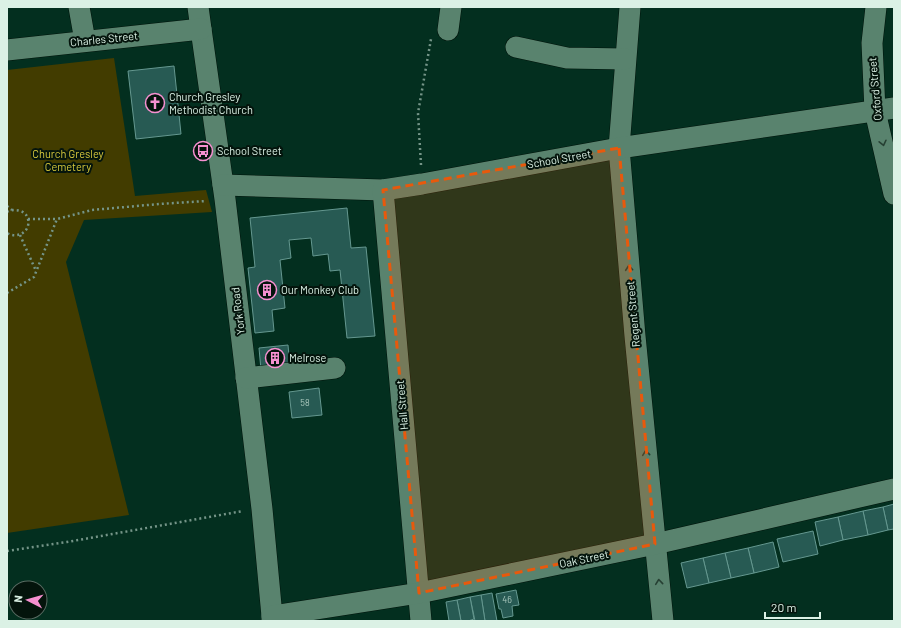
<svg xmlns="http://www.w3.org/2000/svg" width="901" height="628" font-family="Barlow,sans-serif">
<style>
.green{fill:#423c00}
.building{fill:#275a53;stroke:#659890}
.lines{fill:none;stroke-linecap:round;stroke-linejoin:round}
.minor-casing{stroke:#01140b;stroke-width:22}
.path{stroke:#759588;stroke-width:2.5;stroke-dasharray:2 3;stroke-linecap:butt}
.minor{stroke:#59836e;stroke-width:21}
.oneway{stroke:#264033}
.marked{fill:#e8590c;fill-opacity:0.2;stroke:#e8590c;stroke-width:3;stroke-dasharray:8 5;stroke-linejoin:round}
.labels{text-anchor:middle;stroke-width:4;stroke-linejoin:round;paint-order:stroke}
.number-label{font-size:9px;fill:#aecbc0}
.street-label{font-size:11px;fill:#dbf1e5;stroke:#04140c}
.poi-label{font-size:11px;fill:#dbf1e5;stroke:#04140c;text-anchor:start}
.park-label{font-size:11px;fill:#d7c83c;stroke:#04140c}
</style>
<rect width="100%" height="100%" fill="#032f1f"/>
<!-- green -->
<polygon class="green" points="114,58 135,196 206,190 212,212 84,220 66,262 129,515 7,533 7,70"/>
<!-- building -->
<g class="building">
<polygon points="174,66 181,134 136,139 128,71"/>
<polygon points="347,208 351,248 366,247 375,336 347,338 340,270 330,271 328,254 313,256 311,238 289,240 291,258 280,260 285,308 272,310 274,331 255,333 248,268 255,267 250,218"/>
<polygon points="288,345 290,368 261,370 259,348"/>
<polygon points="319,388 322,415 292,418 289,392"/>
<polygon points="894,504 894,529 888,530 883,507"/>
<polygon points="883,507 888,530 868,535 863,511"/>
<polygon points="863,511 868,535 843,540 838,517"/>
<polygon points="838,517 843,540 820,546 815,522"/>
<polygon points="813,531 818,554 783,562 777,539"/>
<polygon points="773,542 779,567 754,573 748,548"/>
<polygon points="748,548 754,573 731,578 725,553"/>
<polygon points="725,553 731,578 709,583 703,558"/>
<polygon points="703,558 709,583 687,588 681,563"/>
<polygon points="516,590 519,605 512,606 513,616 503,618 501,609 499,609 496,594"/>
<polygon points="492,593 497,621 485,621 481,595"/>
<polygon points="481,595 485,621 475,621 470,597"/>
<polygon points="470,597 474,619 468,621 461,621 457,600"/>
<polygon points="457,600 461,621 449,621 446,602"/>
</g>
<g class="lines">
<!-- minor casing -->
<g class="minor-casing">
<g id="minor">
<polyline points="79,7 85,41"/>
<polyline points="198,7 201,29 225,199 262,509 272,616 272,621"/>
<polyline points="630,7 619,148 635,336 663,621"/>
<polyline points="876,7 872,43 875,111 894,194"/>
<polyline points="448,30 451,7"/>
<polyline points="516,47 567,58 625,59"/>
<polyline points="7,50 201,29"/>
<polyline points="223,185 383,190 422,184 619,148 894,108"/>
<polyline points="383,190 421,621"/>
<polyline points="246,378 335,368"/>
<polyline points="272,616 419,593 655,544 894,489"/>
</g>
</g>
<!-- path -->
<g class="path">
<polyline points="421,165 418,113 431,39"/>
<polyline points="7,206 12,210"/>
<path d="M7 212C14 208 26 210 28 219 31 232 17 239 7 233"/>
<polyline points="28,219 57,219"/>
<polyline points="20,235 36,271"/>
<polyline points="7,293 34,277 57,219 92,210 159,204 206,201"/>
<polyline points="7,551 67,542 243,511"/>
</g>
<!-- minor -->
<use href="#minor" class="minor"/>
</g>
<!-- one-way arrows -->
<defs><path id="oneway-chevron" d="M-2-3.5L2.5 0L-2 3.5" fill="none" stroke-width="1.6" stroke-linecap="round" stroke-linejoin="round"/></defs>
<g class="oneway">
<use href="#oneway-chevron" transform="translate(883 143) rotate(77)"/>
<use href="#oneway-chevron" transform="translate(629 268) rotate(-95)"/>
<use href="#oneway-chevron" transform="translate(646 453) rotate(-96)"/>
<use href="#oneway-chevron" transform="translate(659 582) rotate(-96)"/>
</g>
<!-- marked area -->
<path class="marked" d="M619 148 655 544 419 593 383 190Z"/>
<!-- icons -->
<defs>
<g id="church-ring" transform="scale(1)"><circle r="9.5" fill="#04140c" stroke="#f690d0" stroke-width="1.5"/><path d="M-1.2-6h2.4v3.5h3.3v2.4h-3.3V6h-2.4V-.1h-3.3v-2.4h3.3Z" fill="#f690d0"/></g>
<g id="bus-ring" transform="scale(1)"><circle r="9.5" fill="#04140c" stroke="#f690d0" stroke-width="1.5"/><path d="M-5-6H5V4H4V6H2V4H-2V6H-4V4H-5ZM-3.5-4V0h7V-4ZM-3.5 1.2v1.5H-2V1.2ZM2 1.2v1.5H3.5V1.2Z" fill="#f690d0"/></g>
<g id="building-ring" transform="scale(1)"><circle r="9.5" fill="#04140c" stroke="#f690d0" stroke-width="1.5"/><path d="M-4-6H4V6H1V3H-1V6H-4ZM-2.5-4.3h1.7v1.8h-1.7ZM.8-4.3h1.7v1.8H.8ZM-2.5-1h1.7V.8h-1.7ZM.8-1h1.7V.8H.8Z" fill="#f690d0"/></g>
</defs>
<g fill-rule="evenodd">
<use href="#church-ring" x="155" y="103"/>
<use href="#bus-ring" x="203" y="151"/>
<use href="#building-ring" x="267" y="290"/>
<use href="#building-ring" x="275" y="358"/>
</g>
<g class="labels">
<!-- number labels -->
<g class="number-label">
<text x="305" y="406">58</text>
<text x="507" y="603">46</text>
</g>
<!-- street labels -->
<g class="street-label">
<text transform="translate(104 39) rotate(-6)" y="4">Charles Street</text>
<text transform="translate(875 89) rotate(-95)" y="4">Oxford Street</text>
<text transform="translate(559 159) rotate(-10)" y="4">School Street</text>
<text transform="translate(238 311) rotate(-97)" y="4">York Road</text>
<text transform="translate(633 314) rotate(-95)" y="4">Regent Street</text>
<text transform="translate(402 405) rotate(-95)" y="4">Hall Street</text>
<text transform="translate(584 559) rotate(-12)" y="4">Oak Street</text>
</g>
<!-- poi labels -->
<g class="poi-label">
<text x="169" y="101">Church Gresley<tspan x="169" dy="13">Methodist Church</tspan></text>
<text x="217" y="155">School Street</text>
<text x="281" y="294">Our Monkey Club</text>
<text x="289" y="362">Melrose</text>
</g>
<!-- park labels -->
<g class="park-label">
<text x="68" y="158">Church Gresley<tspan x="68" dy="13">Cemetery</tspan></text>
</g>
</g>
<!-- border -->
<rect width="901" height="628" fill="none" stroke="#dbf1e5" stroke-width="16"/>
<!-- north arrow -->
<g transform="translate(28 600) rotate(276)"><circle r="19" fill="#04140c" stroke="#5a6c63"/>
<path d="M0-3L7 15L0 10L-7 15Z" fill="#f690d0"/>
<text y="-6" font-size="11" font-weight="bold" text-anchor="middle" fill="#dbf1e5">N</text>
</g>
<!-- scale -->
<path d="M765 612v6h55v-6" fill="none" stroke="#dbf1e5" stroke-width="2"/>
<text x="771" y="612" font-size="12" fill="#dbf1e5" stroke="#04140c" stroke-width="3" paint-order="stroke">20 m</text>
</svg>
